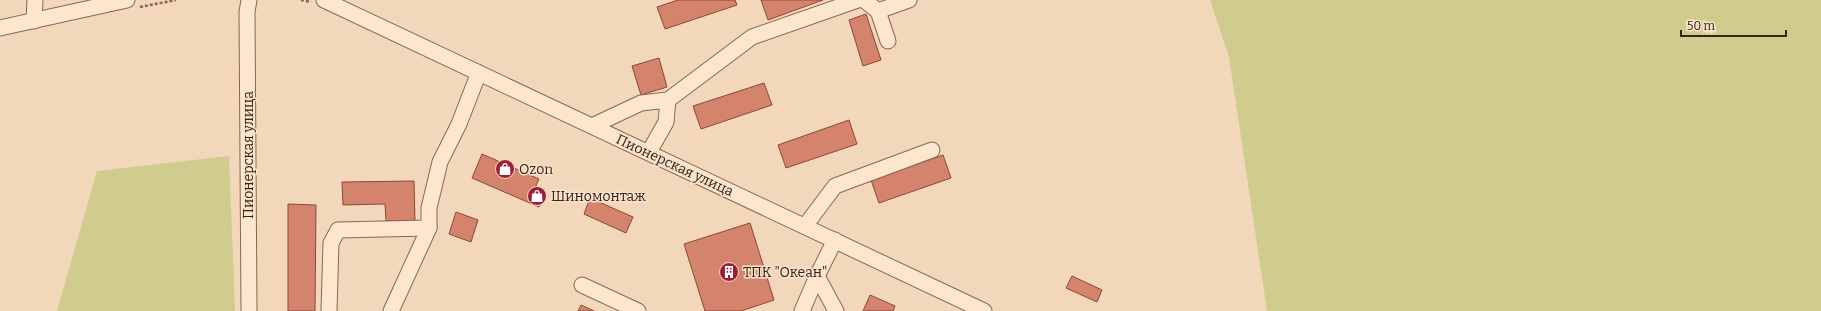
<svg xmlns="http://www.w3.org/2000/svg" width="1821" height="311" font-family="Bitter,serif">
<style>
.green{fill:#d0cc8d}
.building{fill:#d4846c;stroke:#8b4836}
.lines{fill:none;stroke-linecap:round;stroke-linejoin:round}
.minor-casing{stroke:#8a6653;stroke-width:17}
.path{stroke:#8a6653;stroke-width:2.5;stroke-dasharray:3 2;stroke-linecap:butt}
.minor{stroke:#fce6cd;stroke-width:15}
.labels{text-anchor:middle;stroke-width:3;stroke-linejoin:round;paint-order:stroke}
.street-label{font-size:14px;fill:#372219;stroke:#f9e2ca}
.poi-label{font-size:14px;fill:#372219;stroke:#f9e2ca;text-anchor:start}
</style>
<rect width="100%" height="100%" fill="#f2d7ba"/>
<!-- green -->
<g class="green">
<polygon points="1210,0 1821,0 1821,311 1267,311 1229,57"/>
<polygon points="229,156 235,311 57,311 97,171"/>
</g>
<!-- building -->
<g class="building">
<polygon points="678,0 735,0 737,5 665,29 657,7"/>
<polygon points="761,0 823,0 768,20"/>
<polygon points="866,14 881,60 863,66 849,20"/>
<polygon points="659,58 667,87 641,95 632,66"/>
<polygon points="764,83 772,105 701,129 693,106"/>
<polygon points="849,120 857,144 786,168 778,145"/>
<polygon points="482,154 539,179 535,188 545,192 539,207 472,178"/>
<polygon points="943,155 951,178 879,203 871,180"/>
<polygon points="414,181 415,221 386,221 385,204 343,205 342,182"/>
<polygon points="590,198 633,217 626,233 584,214"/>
<polygon points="288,204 316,205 315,311 288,311"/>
<polygon points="456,212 478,220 471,242 449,234"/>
<polygon points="750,223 774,300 741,311 705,311 684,244"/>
<polygon points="1072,276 1102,290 1097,302 1066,288"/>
<polygon points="870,295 895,306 893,311 863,311"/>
<polygon points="581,305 594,311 578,311"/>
</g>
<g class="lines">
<!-- minor casing -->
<g class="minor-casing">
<g id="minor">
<polyline points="249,0 247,12 249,311"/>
<polyline points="324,0 984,311"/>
<polyline points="864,0 878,11 909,0"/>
<polyline points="878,11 888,41"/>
<polyline points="34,21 35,0"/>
<polyline points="0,28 127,0"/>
<polyline points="668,100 752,37 858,0"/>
<polyline points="592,126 641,103 668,100 666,122 649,152"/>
<polyline points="805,226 835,186 932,150"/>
<polyline points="817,276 836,311"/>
<polyline points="582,285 638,311"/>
<polyline points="329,311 331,243 338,230 429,228"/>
<polyline points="391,311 429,228 429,208 440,162 459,124 476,80 477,72"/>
<polyline points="802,311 817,276 835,240"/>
</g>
</g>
<!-- path -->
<g class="path">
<polyline points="301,0 311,2"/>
<polyline points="140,7 176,0"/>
</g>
<!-- minor -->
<use href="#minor" class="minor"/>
</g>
<!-- icons -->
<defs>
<g id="shop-disc" transform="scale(1)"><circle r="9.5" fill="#9e1d36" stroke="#f9e2ca"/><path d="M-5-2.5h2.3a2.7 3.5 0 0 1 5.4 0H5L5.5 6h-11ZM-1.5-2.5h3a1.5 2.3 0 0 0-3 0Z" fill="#fff"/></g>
<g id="building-disc" transform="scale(1)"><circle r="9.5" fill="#9e1d36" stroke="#f9e2ca"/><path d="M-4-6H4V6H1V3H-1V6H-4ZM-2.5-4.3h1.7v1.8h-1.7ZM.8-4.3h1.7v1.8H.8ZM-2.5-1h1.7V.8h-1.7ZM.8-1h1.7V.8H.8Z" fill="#fff"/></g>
</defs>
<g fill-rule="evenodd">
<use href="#shop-disc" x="505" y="169"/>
<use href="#shop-disc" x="537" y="196"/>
<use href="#building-disc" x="729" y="272"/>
</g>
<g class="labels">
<!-- street labels -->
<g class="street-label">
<text transform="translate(248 155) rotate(-90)" y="5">Пионерская улица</text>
<text transform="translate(675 165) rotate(25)" y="5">Пионерская улица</text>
</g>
<!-- poi labels -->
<g class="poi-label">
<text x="519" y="174">Ozon</text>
<text x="551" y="201">Шиномонтаж</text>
<text x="743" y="277">ТПК "Океан"</text>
</g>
</g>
<!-- scale -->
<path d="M1681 30v6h105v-6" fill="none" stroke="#372219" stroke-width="2"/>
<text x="1687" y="30" font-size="12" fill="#372219" stroke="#f9e2ca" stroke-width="3" paint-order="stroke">50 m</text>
</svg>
